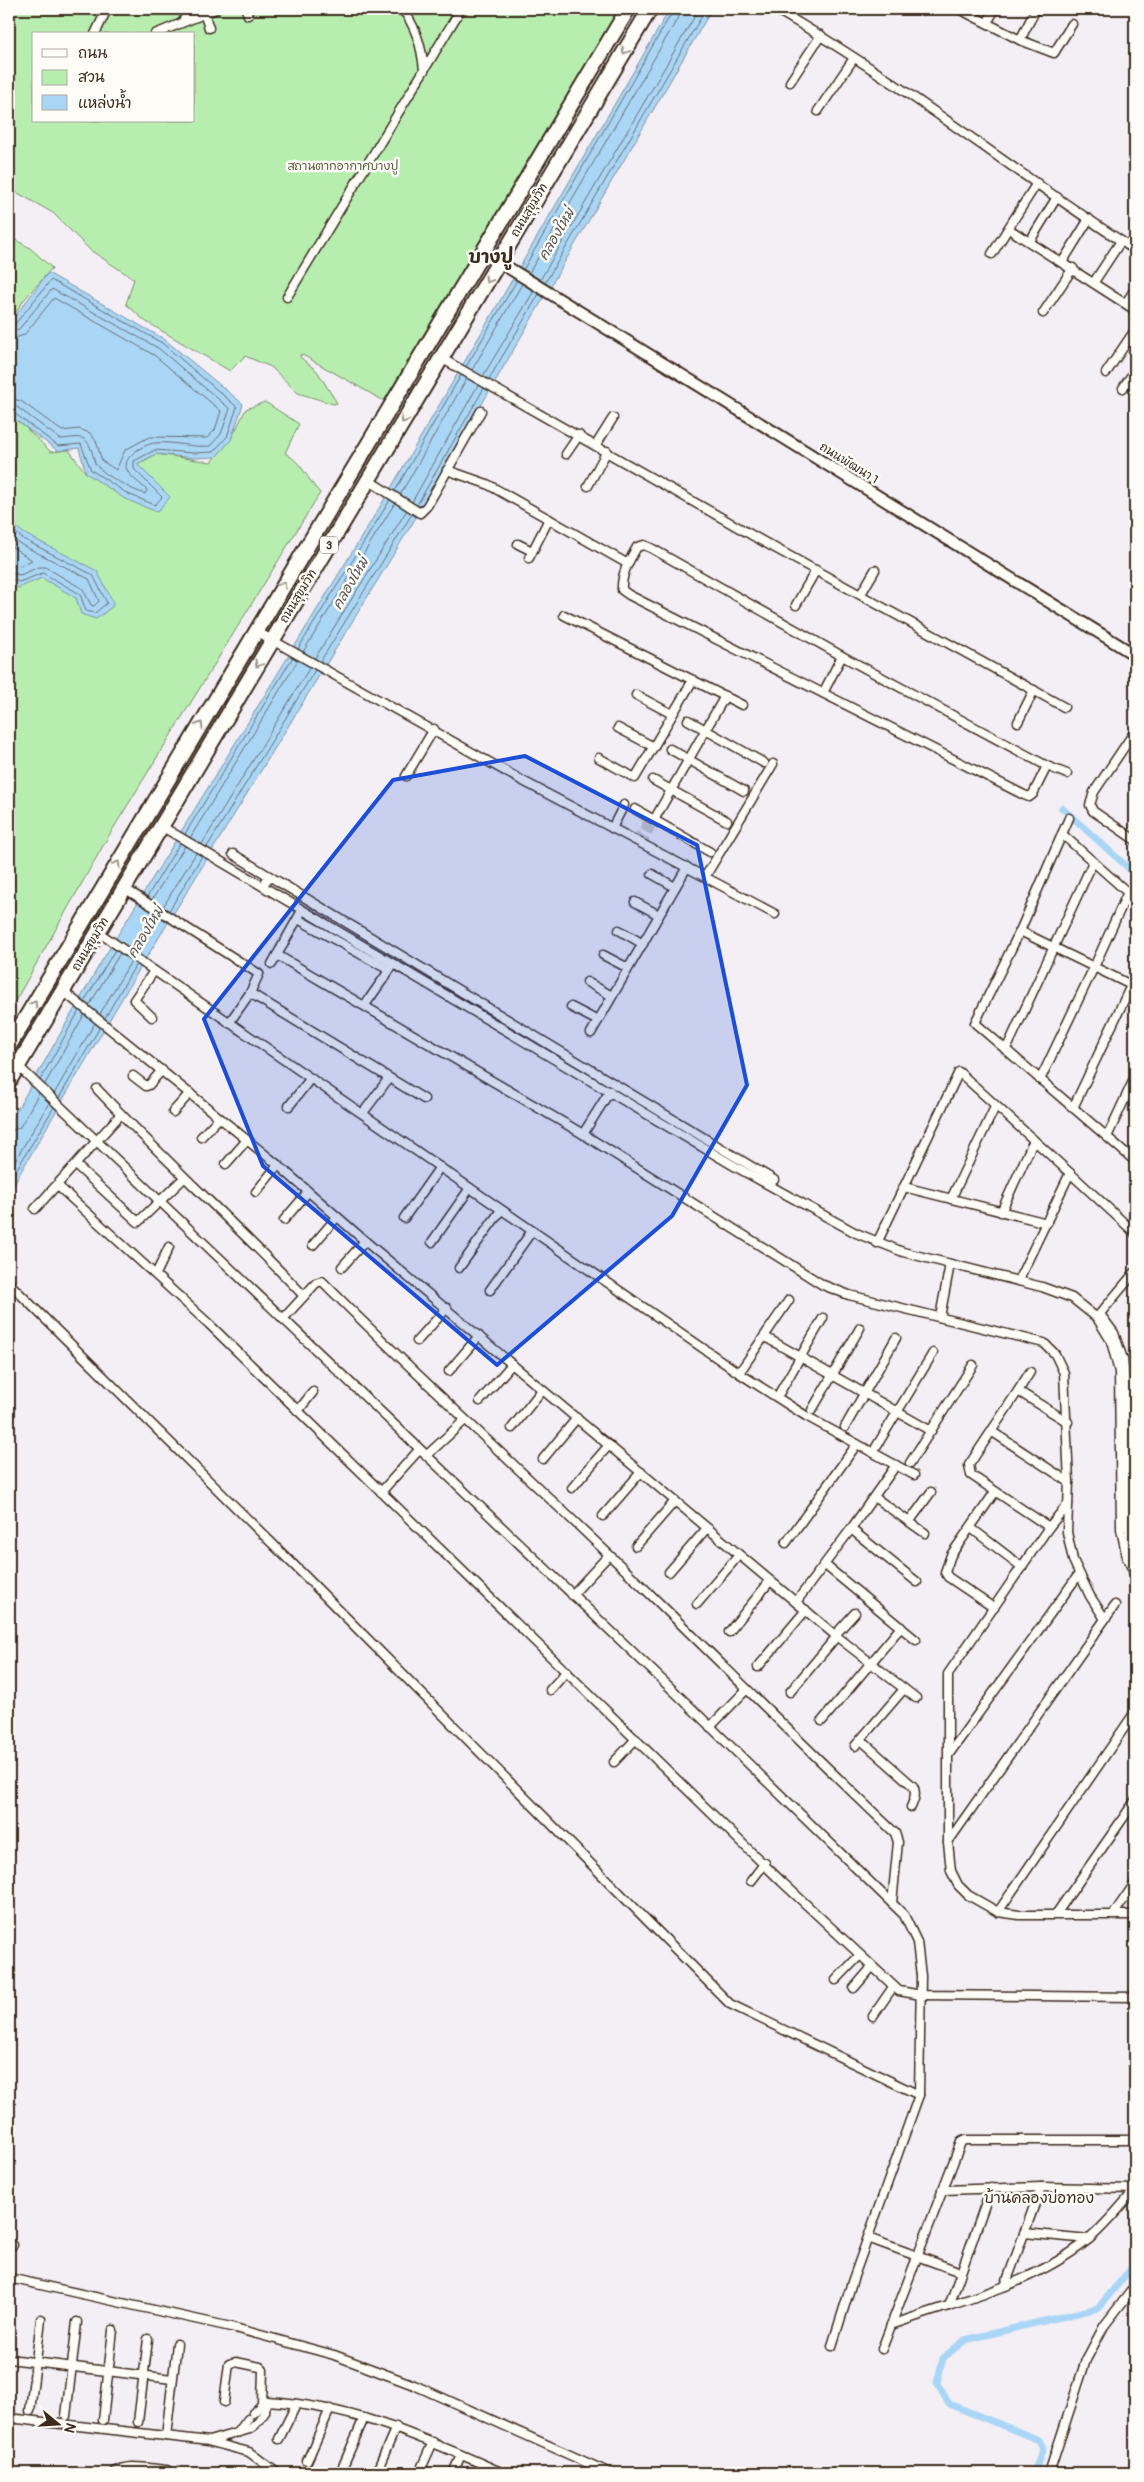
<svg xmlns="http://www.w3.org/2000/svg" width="1144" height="2482" font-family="Pangolin,'Playpen Sans Thai',sans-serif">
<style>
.green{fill:#b7eeb0;stroke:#798c67;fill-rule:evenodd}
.water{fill:#aad6f6;stroke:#7e91a0}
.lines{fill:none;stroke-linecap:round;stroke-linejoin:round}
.shore{stroke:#676f74;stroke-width:1}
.canal{stroke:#aad6f6;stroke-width:7}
.street-tunnel{stroke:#cec8ca;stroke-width:8;stroke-dasharray:8 4;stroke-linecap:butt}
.street-casing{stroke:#3b2a1e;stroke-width:11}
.secondary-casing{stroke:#3b2a1e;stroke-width:14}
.highway-casing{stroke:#3b2a1e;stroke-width:18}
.street{stroke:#fdfcf7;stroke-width:8}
.secondary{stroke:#fdfcf7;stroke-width:10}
.highway{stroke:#fdfcf7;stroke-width:14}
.oneway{stroke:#9c938a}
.marked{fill:#1d4ed8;fill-opacity:0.2;stroke:#1d4ed8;stroke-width:4;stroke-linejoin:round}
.labels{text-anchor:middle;stroke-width:5;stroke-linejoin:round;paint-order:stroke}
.shield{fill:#fdfcf7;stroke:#75695f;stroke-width:1}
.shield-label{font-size:11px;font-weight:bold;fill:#3b2a1e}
.park-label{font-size:12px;fill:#5a5b42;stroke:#fdfcf7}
.street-label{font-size:12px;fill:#3b2a1e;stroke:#fdfcf7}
.water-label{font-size:14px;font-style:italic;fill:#575554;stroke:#fdfcf7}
.quarter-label{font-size:15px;fill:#3b2a1e;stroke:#fdfcf7}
.district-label{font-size:18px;font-weight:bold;fill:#3b2a1e;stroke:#fdfcf7}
</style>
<rect width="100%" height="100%" fill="#f3eff5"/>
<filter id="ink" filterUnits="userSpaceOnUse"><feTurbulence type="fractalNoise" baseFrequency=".02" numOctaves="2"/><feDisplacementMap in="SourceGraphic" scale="10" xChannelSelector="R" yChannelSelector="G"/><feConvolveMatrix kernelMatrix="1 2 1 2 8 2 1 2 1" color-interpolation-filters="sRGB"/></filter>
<g filter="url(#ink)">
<!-- green -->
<g class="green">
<path d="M9 9H619L384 401 301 354 300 357 317 371 337 403 333 404 298 393 271 367 245 356 230 371 145 321 126 304 134 279 90 250 53 213 9 188ZM34 34H194V121H34Z"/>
<polygon points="9,236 30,248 52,268 23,301 9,324"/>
<path d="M265 402 299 424 285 453C303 463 306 478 320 493L108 837 9 1012V415L25 427 51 452 69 450 86 473 170 497 137 465 156 454 211 462 231 439 246 409Z"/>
<polygon points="1135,2347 1135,2376 1128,2372"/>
</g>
<!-- water -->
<g class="water">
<polygon points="670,9 712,9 412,524 131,983 9,1192 9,1124 100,964 381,505"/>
<polygon points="48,273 164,339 243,404 231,440 216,457 194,458 156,454 137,464 170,497 157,512 125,499 86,473 79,448 58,451 9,415 9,324"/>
<polygon points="9,521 25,534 97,571 112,600 113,606 96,619 81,614 76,598 42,578 18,588 9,582"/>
</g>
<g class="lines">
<!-- shore -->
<g class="shore">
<polyline points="523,270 674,9"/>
<polyline points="529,273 679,16 680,9"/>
<polyline points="540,280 699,9"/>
<polyline points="545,283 706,9"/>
<polyline points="9,327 15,324 51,280 162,343 237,407 227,437 213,452 194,453 155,450 134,461 134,469 162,497 155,505 128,494 91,470 81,444 58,446 14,413 9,412"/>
<path d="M9 333 19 329 52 289 158 348 230 409 221 434 210 446C192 448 173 441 155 443 144 444 121 457 127 470 131 478 141 484 147 490L145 494C132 490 106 476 97 466 94 464 94 458 93 455 86 432 80 438 60 439L17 407 9 405"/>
<polyline points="9,340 24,335 54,298 154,355 221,411 215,430 207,438 149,437 125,450 116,470 102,461 96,441 90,433 79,429 62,431 21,401 9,398"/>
<polyline points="466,367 517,280"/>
<polyline points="472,370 522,284"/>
<polyline points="483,376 534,291"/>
<polyline points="489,379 539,294"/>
<polyline points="395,491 461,375"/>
<polyline points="400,495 467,378"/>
<polyline points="412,502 478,385"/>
<polyline points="417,505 484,388"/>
<polyline points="9,527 23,539 93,575 107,603 95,613 86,611 80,594 43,573 19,582 9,578"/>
<polyline points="9,535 20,544 89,579 99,601 94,606 91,605 83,589 45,567 39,567 20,575 9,572"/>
<polyline points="9,545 32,560 20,566 9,564"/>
<polyline points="298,649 390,500"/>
<polyline points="303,652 395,503"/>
<polyline points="315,658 407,510"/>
<polyline points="320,662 412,514"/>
<polyline points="185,834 293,657"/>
<polyline points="190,838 298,660"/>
<polyline points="202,844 310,667"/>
<polyline points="207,847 315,670"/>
<polyline points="147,897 180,843"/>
<polyline points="152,900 185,846"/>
<polyline points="163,907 196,853"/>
<polyline points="169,911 202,856"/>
<polyline points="84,1002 115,950"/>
<polyline points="89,1006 120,953"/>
<polyline points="100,1014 131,961"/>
<polyline points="105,1018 136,964"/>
<polyline points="40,1080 79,1011"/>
<polyline points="45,1084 84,1015"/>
<polyline points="54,1094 95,1023"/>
<polyline points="59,1098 100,1027"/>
<polyline points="9,1132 20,1127 39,1093"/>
<polyline points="9,1171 49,1103"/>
<polyline points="9,1182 54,1107"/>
</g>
<!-- canal -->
<g class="canal">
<polyline points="1062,808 1135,874"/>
<polyline points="1034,2473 1043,2448 1039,2440 949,2404 937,2383 943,2358 965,2340 1098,2308 1135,2264"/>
</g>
<!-- street-tunnel -->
<g class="street-tunnel">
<polyline points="636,840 650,818"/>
<polyline points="643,844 654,820"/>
</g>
<!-- street casing -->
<g class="street-casing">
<g id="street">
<polyline points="246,9 248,15"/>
<path d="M402 9C416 26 422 48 424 70"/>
<path d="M775 9C901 81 1013 172 1135 250"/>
<polyline points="959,9 1020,40 1054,53 1072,24"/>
<polyline points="204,13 209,28"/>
<polyline points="183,21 190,9"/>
<polyline points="987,23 995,9"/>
<polyline points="95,34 107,9"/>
<polyline points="155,34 216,9"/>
<polyline points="1020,40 1036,9"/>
<polyline points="790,82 821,35"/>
<polyline points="818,111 854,58"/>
<polyline points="1009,229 1135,310"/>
<polyline points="1030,241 1057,197"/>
<polyline points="992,254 1037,183"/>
<polyline points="1063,261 1089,219"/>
<polyline points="1094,282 1121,241"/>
<polyline points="287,297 461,9"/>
<polyline points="1126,303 1135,289"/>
<polyline points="1043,313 1073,268"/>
<polyline points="441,358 764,542 1064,707"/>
<polyline points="1106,373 1135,330"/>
<polyline points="1123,388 1135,370"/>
<polyline points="596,445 613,418"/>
<polyline points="566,454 579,435"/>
<polyline points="447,470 487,484 628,564"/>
<polyline points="368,480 420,513 427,506 438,487 481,411"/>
<polyline points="588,486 607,451"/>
<polyline points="518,544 532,551"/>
<polyline points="529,558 549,519"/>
<polyline points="861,594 875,570"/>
<polyline points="796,605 816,570"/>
<polyline points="564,615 742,705"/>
<polyline points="256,631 521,780 775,914"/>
<polyline points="823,693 842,656"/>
<polyline points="636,695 672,714"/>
<polyline points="688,720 764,763"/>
<polyline points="1018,722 1034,690"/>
<polyline points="618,728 654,747"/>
<polyline points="1135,731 1094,792 1090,805 1093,811 1135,840"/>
<polyline points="670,749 744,791"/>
<polyline points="599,758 635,778 693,680"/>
<path d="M1047 766 1033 794 1029 797 1024 795 629 595 622 590C621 574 629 561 637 547L644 545 651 548 842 656 1047 766 1067 774"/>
<polyline points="406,776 434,729"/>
<polyline points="653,780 727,821"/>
<polyline points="635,809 710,852"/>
<polyline points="1069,818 1020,931 975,1023 1135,1161"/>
<polyline points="654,820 725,696"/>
<polyline points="161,826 736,1167 856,1233 903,1252 1042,1287 1072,1298 1097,1318 1111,1341 1119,1372 1121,1529 1127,1558 1135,1574"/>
<polyline points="612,828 624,805"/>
<polyline points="1062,834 1135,899"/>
<polyline points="233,854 269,876"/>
<polyline points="652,874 675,887"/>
<polyline points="705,877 773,764"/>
<polyline points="263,886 269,876 774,1180"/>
<polyline points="124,888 259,974 250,993 229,1023"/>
<polyline points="635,902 659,915"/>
<polyline points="298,919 389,970"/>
<polyline points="619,930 643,944"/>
<polyline points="1020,931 1135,987"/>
<polyline points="98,932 739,1373 806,1416 857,1444 786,1543"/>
<polyline points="277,955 583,1134 823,1285 849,1295 1044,1343 1055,1354 1064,1373 1069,1482 1067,1532 1073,1560 1090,1596 1105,1619"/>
<polyline points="603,955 628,968"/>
<polyline points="272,964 300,914"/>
<polyline points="587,982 612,996"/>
<polyline points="63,991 278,1165 365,1241 835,1635 916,1698"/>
<polyline points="250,993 424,1099"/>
<polyline points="365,1005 391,968"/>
<polyline points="571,1007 598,1021"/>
<polyline points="152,1017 134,1000 154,971"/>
<polyline points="591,1033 687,867"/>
<polyline points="1006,1050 1093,862"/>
<polyline points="18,1066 679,1696 904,1915 917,1942 921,1976 919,2095 853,2279 832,2346"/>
<polyline points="133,1076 146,1086 149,1085 162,1070"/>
<polyline points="1040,1080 1094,967 1128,892"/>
<path d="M97 1089C164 1160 237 1225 304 1296"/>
<polyline points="289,1106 311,1078"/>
<polyline points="1073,1108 1135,977"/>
<polyline points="173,1112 190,1093"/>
<polyline points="363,1113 389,1078"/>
<polyline points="583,1134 610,1091"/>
<polyline points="201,1137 219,1118"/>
<polyline points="1107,1137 1135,1077"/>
<polyline points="226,1164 246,1141"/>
<polyline points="76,1165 138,1222 184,1178"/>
<polyline points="1070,1173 1135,1233"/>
<polyline points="57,1185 209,1324 782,1882 899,1991 921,1995 1135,1997"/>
<polyline points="904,1187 1047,1223"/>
<polyline points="256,1192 278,1165"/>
<polyline points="951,1199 995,1107"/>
<polyline points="35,1209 121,1114"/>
<polyline points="1001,1212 1033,1142"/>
<polyline points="404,1218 440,1167"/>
<polyline points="284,1220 308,1192"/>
<polyline points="432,1242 470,1188"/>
<polyline points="877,1243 959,1072 1070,1173 1018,1281"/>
<polyline points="313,1245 337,1217"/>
<polyline points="342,1267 365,1241"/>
<polyline points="459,1268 501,1210"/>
<polyline points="156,1274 169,1247"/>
<polyline points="9,1283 305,1576 730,2004 919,2095"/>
<polyline points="490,1290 532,1231"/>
<polyline points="1100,1314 1114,1333 1123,1359 1126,1388 1128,1524 1135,1559"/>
<polyline points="1098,1316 1135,1272"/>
<polyline points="940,1317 950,1264"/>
<path d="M283 1319 316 1283 322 1281C428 1388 541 1488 649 1593 731 1673 812 1754 895 1833L898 1842 892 1903"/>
<polyline points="765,1337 931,1431"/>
<polyline points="417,1341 447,1308"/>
<polyline points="449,1371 479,1336"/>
<polyline points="739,1373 789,1300"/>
<polyline points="1018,1391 1030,1372"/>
<polyline points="780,1392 823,1318"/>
<polyline points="480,1401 512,1364"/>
<polyline points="812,1410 860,1328"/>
<polyline points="298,1411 313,1392"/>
<polyline points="845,1427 896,1338"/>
<polyline points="512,1428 542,1390"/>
<polyline points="991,1431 1069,1482"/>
<polyline points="857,1444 914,1475"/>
<polyline points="876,1447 933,1353"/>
<polyline points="426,1456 465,1420"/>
<polyline points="543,1459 577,1418"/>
<polyline points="910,1463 973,1365"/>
<polyline points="572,1488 609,1445"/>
<polyline points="381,1492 419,1450"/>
<polyline points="874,1497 925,1533"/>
<polyline points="1068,1504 1049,1527 948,1674 948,1842 951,1871 958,1885 968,1895 998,1912 1019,1915 1135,1915"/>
<polyline points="603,1516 641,1472"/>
<polyline points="910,1521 931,1492"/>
<polyline points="1049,1527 971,1475 969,1465 1018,1391 1068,1422"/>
<polyline points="971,1528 1022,1567"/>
<polyline points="851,1529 917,1582"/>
<polyline points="636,1546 675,1501"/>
<polyline points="825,1565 916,1640"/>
<polyline points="669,1572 707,1528"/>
<polyline points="572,1595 609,1555"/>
<polyline points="796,1602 851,1529 896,1465"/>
<polyline points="697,1604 739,1555"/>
<polyline points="994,1608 948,1577 945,1572 951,1555 995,1492"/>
<polyline points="729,1632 770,1581"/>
<polyline points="835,1635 855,1613"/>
<polyline points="758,1667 806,1610"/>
<polyline points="550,1690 567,1671"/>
<polyline points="790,1692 837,1636"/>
<polyline points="822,1721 901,1627"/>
<polyline points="710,1727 746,1690"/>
<path d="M861 1740 913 1786C917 1793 914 1800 911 1807"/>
<polyline points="855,1746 904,1689"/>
<polyline points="949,1754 1079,1574"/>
<polyline points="614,1762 636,1739"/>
<polyline points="948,1842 1115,1605"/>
<polyline points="751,1881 765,1863"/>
<polyline points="998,1912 1135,1712"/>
<polyline points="1056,1914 1135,1801"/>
<polyline points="1113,1915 1135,1883"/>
<polyline points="836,1980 860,1955"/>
<polyline points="854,1988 872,1967"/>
<polyline points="873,2016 893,1987"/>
<polyline points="942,2190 1041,2187 1135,2189"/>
<polyline points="1024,2233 1089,2239"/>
<polyline points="868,2238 955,2270"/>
<polyline points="9,2245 13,2245"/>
<polyline points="9,2278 231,2327 334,2355 414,2385 610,2473"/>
<polyline points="1005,2286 1041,2187"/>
<polyline points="949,2306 991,2188"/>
<path d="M891 2325C958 2301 1031 2286 1088 2240 1105 2226 1120 2207 1135 2190"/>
<polyline points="882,2349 961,2142 965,2140 1135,2140"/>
<polyline points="9,2359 172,2379"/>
<polyline points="224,2402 229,2364 236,2362 260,2367 263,2370 262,2404"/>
<polyline points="30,2411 41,2319"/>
<path d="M253 2413 266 2401C355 2406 423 2438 503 2473"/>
<polyline points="66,2416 77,2322"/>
<polyline points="9,2418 209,2441 250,2429 255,2425"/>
<polyline points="103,2420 113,2330"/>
<polyline points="259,2421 265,2412 266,2401"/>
<polyline points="138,2422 148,2339"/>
<polyline points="239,2431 248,2419"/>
<polyline points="166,2436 177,2344"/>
<polyline points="279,2439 296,2405"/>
<polyline points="211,2442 249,2452 277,2473"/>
<polyline points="307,2461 330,2409"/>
<path d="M113 2473C126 2462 151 2469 167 2470L170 2473"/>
<polyline points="340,2473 364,2418"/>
<polyline points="376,2473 396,2427"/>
<polyline points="419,2473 433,2442"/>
<polyline points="453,2473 461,2455"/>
<polyline points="1049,2473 1086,2360 1104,2326 1135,2286"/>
</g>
</g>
<!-- secondary casing -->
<g class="secondary-casing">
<polyline id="secondary" points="499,262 1135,655"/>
</g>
<!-- highway casing -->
<g class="highway-casing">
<g id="highway">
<polyline points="9,1046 628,9"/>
<polyline points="9,1081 650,9"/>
</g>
</g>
<!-- street -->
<use href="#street" class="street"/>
<!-- secondary -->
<use href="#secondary" class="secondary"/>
<!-- highway -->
<use href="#highway" class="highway"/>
</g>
<!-- one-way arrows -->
<defs><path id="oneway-chevron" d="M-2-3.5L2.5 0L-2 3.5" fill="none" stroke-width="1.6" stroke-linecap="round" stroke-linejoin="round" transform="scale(1.25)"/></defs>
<g class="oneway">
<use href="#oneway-chevron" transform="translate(625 51) rotate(121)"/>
<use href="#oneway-chevron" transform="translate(488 280) rotate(121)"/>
<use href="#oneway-chevron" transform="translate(404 420) rotate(121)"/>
<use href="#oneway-chevron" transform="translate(283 585) rotate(-59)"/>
<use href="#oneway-chevron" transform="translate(258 664) rotate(121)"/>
<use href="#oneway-chevron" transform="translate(200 725) rotate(-59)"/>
<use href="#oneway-chevron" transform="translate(117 864) rotate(-59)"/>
<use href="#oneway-chevron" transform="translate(34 1004) rotate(-59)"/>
</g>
</g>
<!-- marked area -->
<path class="marked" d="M525 756 697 845 747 1085 672 1216 497 1365 263 1166 204 1019 393 780Z"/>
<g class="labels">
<!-- shield labels -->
<rect class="shield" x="320" y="536.5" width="18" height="17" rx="4"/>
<g class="shield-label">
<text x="329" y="549">3</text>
</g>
<!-- park labels -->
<g class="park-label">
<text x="343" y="170">สถานตากอากาศบางปู</text>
</g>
<!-- street labels -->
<g class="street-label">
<text transform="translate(529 210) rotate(-59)" y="4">ถนนสุขุมวิท</text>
<text transform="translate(849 463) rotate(32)" y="4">ถนนพัฒนา 1</text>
<text transform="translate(298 596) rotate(-59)" y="4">ถนนสุขุมวิท</text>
<text transform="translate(90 944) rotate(-59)" y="4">ถนนสุขุมวิท</text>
</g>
<!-- water labels -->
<g class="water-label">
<text transform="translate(556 234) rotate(-60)" y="5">คลองใหม่</text>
<text transform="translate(350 583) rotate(-60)" y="5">คลองใหม่</text>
<text transform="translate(145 932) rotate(-59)" y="5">คลองใหม่</text>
</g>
<!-- quarter labels -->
<g class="quarter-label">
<text x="1039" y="2203">บ้านคลองบ่อทอง</text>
</g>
<!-- district labels -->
<g class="district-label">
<text x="491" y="263">บางปู</text>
</g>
</g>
<!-- margin -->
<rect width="1144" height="2482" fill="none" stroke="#fdfcf7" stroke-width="30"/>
<rect x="15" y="15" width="1114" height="2452" fill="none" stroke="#3b2a1e" stroke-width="2" filter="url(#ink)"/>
<!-- legend -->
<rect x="32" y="32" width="162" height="90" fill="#fdfcf7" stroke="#afa8a0"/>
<rect x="42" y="49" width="25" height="8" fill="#fdfcf7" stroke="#afa8a0"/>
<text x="78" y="58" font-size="15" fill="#3b2a1e">ถนน</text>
<rect x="42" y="70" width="25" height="15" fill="#b7eeb0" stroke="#afa8a0"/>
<text x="78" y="82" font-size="15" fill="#3b2a1e">สวน</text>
<rect x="42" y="95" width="25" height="15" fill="#aad6f6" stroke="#afa8a0"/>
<text x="78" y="108" font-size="15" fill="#3b2a1e">แหล่งน้ำ</text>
<!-- north arrow -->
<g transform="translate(58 2424) rotate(108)" stroke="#fdfcf7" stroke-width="4" paint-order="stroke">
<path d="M0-4L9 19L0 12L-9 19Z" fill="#3b2a1e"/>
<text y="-8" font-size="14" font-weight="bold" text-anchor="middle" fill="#3b2a1e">N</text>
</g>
</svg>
